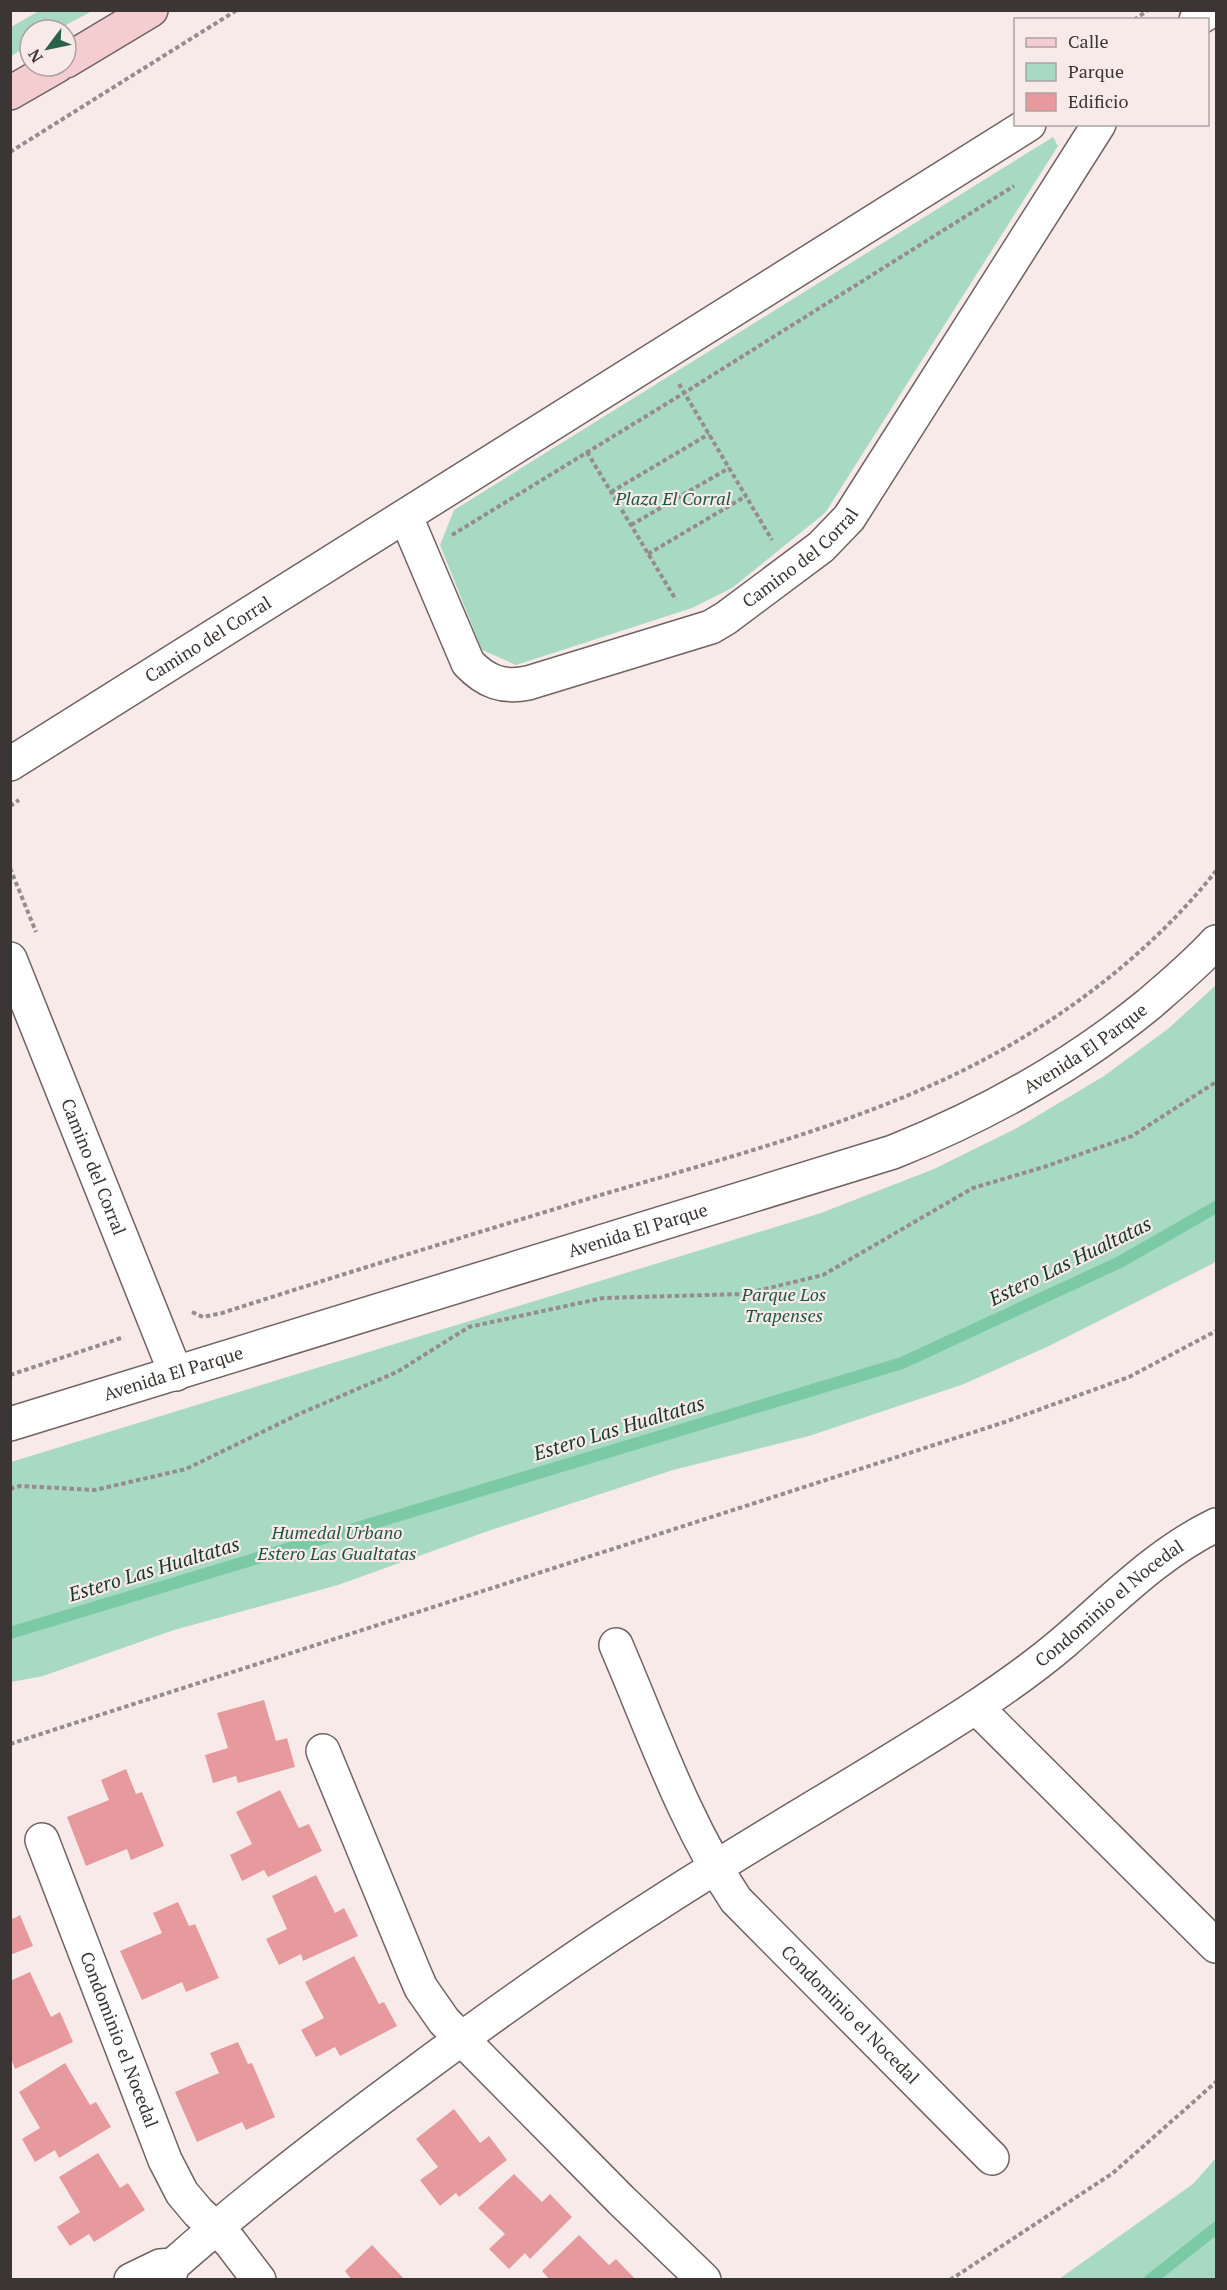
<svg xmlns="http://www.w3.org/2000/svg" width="1227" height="2290" font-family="'PT Serif',serif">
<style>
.green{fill:#a8d9c2}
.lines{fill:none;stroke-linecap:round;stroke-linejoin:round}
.stream{stroke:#7cc9a6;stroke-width:12}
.building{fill:#e79a9d}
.street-casing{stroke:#706363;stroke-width:36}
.secondary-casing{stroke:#706363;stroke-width:36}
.path{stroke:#968c8c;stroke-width:4;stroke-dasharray:4.5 3;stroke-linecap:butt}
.street{stroke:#fff;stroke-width:33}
.secondary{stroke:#f5cdd1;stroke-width:33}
.labels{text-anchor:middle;stroke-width:4.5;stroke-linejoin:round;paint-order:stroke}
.park-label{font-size:18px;font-style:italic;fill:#1c5840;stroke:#f9eaea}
.street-label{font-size:18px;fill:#3b3535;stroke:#f9eaea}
.water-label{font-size:20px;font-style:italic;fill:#15392a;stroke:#f9eaea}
</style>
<rect width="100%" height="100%" fill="#f9eaea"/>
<!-- green -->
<g class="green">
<polygon points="39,11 92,11 57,30 30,30 30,45 11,56 11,27"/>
<polygon points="1053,137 1058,146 825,513 732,588 692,608 516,665 482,650 440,545 454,510"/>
<polygon points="1216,985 1216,1261 1212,1264 1049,1346 964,1384 809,1436 673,1470 491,1530 338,1585 174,1630 43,1676 11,1682 11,1462 821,1213 934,1169 1017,1128 1104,1076 1169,1028"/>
<polygon points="1216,2158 1216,2279 1059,2279 1193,2184"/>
</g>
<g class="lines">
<!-- stream -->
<g class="stream">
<polyline points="10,1633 902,1363 1120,1262 1216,1207"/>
<polyline points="1150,2280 1216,2228"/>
</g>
</g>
<!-- building -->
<g class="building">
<polygon points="264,1700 276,1741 287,1738 295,1767 238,1783 236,1776 213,1783 205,1755 228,1748 217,1713"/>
<polygon points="126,1769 136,1794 142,1792 164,1846 131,1860 127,1849 86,1866 67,1817 109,1800 101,1780"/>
<polygon points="280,1790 299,1828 309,1824 322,1851 268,1877 264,1870 242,1881 230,1855 252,1844 236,1812"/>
<polygon points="316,1875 335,1913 344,1908 358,1936 303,1961 301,1954 279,1965 266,1939 287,1929 272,1896"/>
<polygon points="178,1902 189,1926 195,1924 219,1978 186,1992 182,1982 142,2000 120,1951 162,1933 153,1913"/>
<polygon points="10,1913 13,1919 20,1915 33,1946 10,1955"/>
<polygon points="354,1956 379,2004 384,2002 397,2026 340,2056 335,2047 316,2057 301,2030 324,2018 305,1982"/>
<polygon points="30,1972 51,2017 60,2012 73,2042 15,2069 12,2061 10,2062 10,1981"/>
<polygon points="238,2042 248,2064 252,2063 275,2117 246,2130 242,2122 197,2142 175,2092 219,2073 210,2053"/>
<polygon points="65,2063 90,2105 96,2102 111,2127 59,2158 55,2150 35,2162 22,2139 40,2128 19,2092"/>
<polygon points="454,2109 480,2143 489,2136 507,2160 459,2197 456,2193 440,2206 420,2180 438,2167 416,2139"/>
<polygon points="98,2153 120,2188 128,2183 145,2210 94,2242 89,2234 70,2246 57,2227 80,2212 59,2177"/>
<polygon points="514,2174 542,2202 550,2194 572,2217 530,2259 525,2253 509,2269 489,2249 505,2234 478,2208"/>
<polygon points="579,2235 609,2265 616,2259 636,2280 550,2280 542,2271"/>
<polygon points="372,2245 405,2280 352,2280 345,2271"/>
</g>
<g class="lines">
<!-- street casing -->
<g class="street-casing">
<g id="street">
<polyline points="1196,20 1212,10"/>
<path id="s1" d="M406 517 468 663C486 682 503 688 528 683L711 627 726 618 821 547 849 518 1099 124"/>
<path id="s2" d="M10 764 1029 124"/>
<path id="s3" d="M10 959 176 1374"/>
<path id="s4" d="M10 1424 893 1152C986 1115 1072 1067 1149 1004 1172 984 1196 964 1216 942"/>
<path id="s5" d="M616 1645C653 1731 684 1822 736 1900L992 2158"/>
<polyline points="976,1707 1216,1946"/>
<polyline points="323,1751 414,1972 421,1988 444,2021 621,2200 704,2280"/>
<path id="s6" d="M42 1840 165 2160 182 2193 198 2212 230 2242 259 2280"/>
<polyline points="131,2280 160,2266 173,2265"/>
<path id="s7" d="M168 2280 173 2265C251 2196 332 2134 415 2073 493 2015 571 1959 653 1907 759 1838 870 1776 976 1707 1006 1687 1036 1666 1064 1642 1113 1600 1158 1553 1216 1525"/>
</g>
</g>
<!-- secondary casing -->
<g class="secondary-casing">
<g id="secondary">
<polyline points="66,61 151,10"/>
<polyline points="10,93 57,66"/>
</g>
</g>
<!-- path -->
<g class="path">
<polyline points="1134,20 1148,10"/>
<polyline points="10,152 237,10"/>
<polyline points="679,384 772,540"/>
<polyline points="587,452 676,600"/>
<polyline points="611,492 709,434"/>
<polyline points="631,525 729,468"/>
<polyline points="452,535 684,393 1014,186"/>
<polyline points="648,554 746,496"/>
<polyline points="10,806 19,800"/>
<polyline points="10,868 36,932"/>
<path d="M192 1312 203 1317 222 1313C349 1272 476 1233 604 1194 712 1162 822 1133 925 1088 1036 1040 1141 965 1216 871"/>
<polyline points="10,1375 124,1337"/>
<polyline points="10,1489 20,1486 95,1490 186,1469 299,1414 397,1372 469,1327 603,1298 744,1294 823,1275 973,1188 1044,1167 1132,1136 1216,1082"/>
<polyline points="10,1744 1002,1423 1129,1377 1216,1331"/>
<polyline points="950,2280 1113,2173 1216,2082"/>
</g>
<!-- street -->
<use href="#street" class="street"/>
<!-- secondary -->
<use href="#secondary" class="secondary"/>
</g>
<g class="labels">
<!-- park labels -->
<g class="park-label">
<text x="673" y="505">Plaza El Corral</text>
<text x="784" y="1301">Parque Los<tspan x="784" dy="21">Trapenses</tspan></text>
<text x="337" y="1539">Humedal Urbano<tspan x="337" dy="21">Estero Las Gualtatas</tspan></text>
</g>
<!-- street labels -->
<g class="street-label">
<text dy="6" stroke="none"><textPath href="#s1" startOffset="530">Camino del Corral</textPath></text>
<text dy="6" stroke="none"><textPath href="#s2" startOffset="234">Camino del Corral</textPath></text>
<text dy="6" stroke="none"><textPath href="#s4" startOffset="1143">Avenida El Parque</textPath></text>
<text dy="6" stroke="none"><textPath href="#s3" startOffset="224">Camino del Corral</textPath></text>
<text dy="6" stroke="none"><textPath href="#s4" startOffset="657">Avenida El Parque</textPath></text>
<text dy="6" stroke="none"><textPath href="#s4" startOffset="171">Avenida El Parque</textPath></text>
<text dy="6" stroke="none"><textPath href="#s7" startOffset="1164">Condominio el Nocedal</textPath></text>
<text dy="6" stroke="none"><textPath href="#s5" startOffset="444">Condominio el Nocedal</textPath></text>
<text dy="6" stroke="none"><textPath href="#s6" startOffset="214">Condominio el Nocedal</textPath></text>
</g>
<!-- water labels -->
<g class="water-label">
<text transform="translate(1070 1261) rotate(-26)" y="7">Estero Las Hualtatas</text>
<text transform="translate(619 1428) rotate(-17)" y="7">Estero Las Hualtatas</text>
<text transform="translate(154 1569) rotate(-17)" y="7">Estero Las Hualtatas</text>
</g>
</g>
<!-- border -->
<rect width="1227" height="2290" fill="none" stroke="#3b3535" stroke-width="24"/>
<!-- legend -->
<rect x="1014" y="18" width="195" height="108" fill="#f9eaea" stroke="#ada2a2" stroke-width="1.5"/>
<rect x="1026" y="38" width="30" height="9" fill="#f5cdd1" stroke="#ada2a2" stroke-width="1.5"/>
<text x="1068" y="48" font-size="18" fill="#3b3535">Calle</text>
<rect x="1026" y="63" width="30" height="18" fill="#a8d9c2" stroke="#ada2a2" stroke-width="1.5"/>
<text x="1068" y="78" font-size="18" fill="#3b3535">Parque</text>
<rect x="1026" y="93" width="30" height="18" fill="#e79a9d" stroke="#ada2a2" stroke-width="1.5"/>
<text x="1068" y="108" font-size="18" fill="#3b3535">Edificio</text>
<!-- north arrow -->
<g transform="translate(48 48) rotate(238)"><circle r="28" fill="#f9eaea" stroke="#ada2a2" stroke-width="1.5"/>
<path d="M0-4.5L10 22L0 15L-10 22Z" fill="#29624b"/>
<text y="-9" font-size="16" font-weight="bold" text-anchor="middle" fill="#3b3535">N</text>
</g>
</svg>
